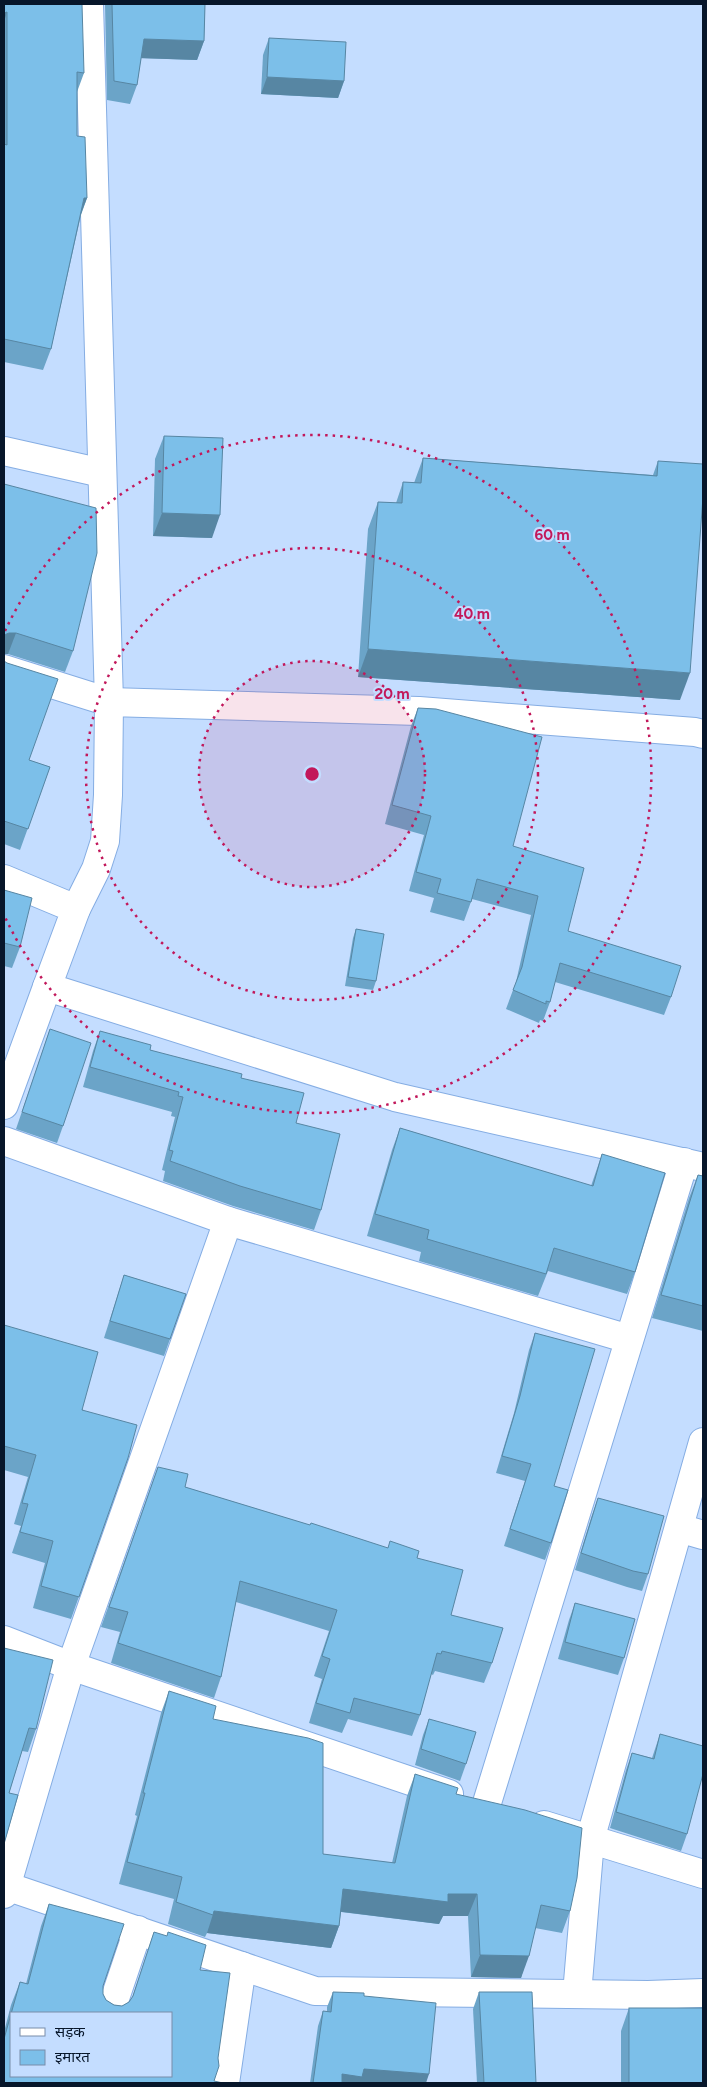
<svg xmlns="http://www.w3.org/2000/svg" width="707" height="2087" font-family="Figtree,'Noto Sans Devanagari',sans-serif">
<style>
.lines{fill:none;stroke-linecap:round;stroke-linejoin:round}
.minor-casing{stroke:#85ade3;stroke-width:30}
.tertiary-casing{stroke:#85ade3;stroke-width:30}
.minor{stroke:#fff;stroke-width:28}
.tertiary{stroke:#fff;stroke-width:28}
.wall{fill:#6ba4c8;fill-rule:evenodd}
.shaded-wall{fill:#5786a3}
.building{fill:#7cbfe9;stroke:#5786a3;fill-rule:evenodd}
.ring{fill:none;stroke:#c2185b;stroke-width:2.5;stroke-dasharray:2.5 5}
.centre{fill:#c2185b;stroke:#c4ddff;stroke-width:2.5}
.ring-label{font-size:15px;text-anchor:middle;font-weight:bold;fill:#c2185b;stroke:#c4ddff;stroke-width:4;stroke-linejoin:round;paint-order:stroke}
</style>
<rect width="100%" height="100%" fill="#c4ddff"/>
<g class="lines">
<!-- minor casing -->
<g class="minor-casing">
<g id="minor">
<polyline points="4,451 102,473"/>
<polyline points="4,669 109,702 89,4"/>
<polyline points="76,909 96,869 105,841 108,795 109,702 419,711 695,732 703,734"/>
<polyline points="4,1105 47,987"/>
<polyline points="4,1141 228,1221 629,1339"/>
<polyline points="679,1528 703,1535"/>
<polyline points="4,1640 71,1666 449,1794"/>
<polyline points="486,1806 684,1162"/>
<polyline points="544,1825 703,1874"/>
<polyline points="6,1886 315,1991 648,1995 703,1993"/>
<polyline points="4,1894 71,1666 228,1221"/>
<polyline points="577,1994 590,1840 703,1442"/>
<polyline points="110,2013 138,1930"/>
<polyline points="225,2083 242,1966"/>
</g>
</g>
<!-- tertiary casing -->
<g class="tertiary-casing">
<polyline id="tertiary" points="4,879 76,909 47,987 395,1097 703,1167"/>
</g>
<!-- minor -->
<use href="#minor" class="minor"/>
<!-- tertiary -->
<use href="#tertiary" class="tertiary"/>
</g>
<!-- wall -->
<g class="wall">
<polygon points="4,4 84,73 77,92 77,136 87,198 81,215 51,349 43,370 4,362"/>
<polygon points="105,4 205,4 204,41 197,60 141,58 137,85 130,104 107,100"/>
<polygon points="269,38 344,81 338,98 261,94 263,55"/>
<polygon points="164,436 212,538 153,536 155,459"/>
<polygon points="423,458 653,475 658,461 680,700 358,677 368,529 378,502 396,503 403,482 414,483"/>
<polygon points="4,484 73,651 65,672 8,654"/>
<polygon points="4,661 29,760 50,767 20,850 4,844"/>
<polygon points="418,708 513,846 568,931 671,997 664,1015 555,982 550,1002 543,1021 540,1020 539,1023 506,1009 516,982 531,915 472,899 464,921 430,912 434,898 409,891 424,835 385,824 411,726"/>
<polygon points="4,890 20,947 12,968 4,966"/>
<polygon points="356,929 376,981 373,990 345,986 353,938"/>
<polygon points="50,1029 63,1126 57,1143 16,1129"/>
<polygon points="100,1031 150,1050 241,1078 296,1123 321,1210 314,1230 233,1206 163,1181 165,1171 162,1170 175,1117 171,1116 172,1112 83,1087 93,1051"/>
<polygon points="400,1128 591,1186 602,1154 635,1272 627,1294 548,1271 538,1296 419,1261 421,1252 367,1236 392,1150"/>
<polygon points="698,1175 703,1176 703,1331 652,1318 689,1198"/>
<polygon points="124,1275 186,1294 164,1356 104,1338"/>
<polygon points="4,1325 128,1458 71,1619 33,1608 45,1563 12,1553 21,1526 14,1524 28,1477 4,1470"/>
<polygon points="535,1333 554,1486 551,1543 545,1560 504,1546 525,1481 496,1473 514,1413 529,1350"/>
<polygon points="158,1467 185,1487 417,1558 451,1615 492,1663 484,1683 435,1671 433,1675 431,1674 420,1715 412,1736 348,1719 342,1733 309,1723 322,1679 314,1676 329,1631 236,1602 221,1677 214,1698 111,1663 120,1632 101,1627"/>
<polygon points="598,1498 648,1574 642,1591 627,1587 575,1570 592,1515"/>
<polygon points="575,1603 624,1658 618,1675 558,1659 569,1620"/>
<polygon points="4,1648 36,1729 28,1752 22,1751 9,1793"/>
<polygon points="169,1691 213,1719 323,1854 392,1863 407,1796 415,1774 456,1794 570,1911 562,1933 535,1928 521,1978 471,1977 468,1916 443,1916 439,1924 341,1912 339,1926 331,1948 207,1933 205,1937 168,1924 174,1899 119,1884 137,1816 135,1815 161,1713"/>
<polygon points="429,1719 466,1764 460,1781 415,1765 423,1735"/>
<polygon points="660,1734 687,1834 681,1851 610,1828 626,1770 632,1753 652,1758"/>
<path d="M49 1904 103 1986V1994L106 2000 114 2005 122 2006 129 2002 132 1998 154 1932 200 1970 214 2081 4 2083V2032L11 2005 20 1982 26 1984 41 1926ZM11 2013H171V2076H11Z"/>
<polygon points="333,1992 364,1996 426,2083 310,2083 318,2026 323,2011 327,2012 327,2007"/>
<polygon points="479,1992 536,2083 477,2083 473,2009"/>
<polygon points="629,2008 703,2083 621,2083 621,2031"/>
</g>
<!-- shaded-wall -->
<g class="shaded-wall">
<polygon points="7,12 4,22 4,13"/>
<polygon points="144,39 204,41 197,60 137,58"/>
<polygon points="267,77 344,81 338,98 261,94"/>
<polygon points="84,198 87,198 79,219"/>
<polygon points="162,513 220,515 212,538 153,536"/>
<polygon points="9,633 16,633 8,654 4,654 4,635"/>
<polygon points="368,649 690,673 680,700 358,677"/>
<polygon points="343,1889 448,1894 477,1894 468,1916 443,1916 439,1924 335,1911"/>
<polygon points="214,1911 339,1926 331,1948 207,1933"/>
<polygon points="480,1955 529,1956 521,1978 471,1977"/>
<polygon points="364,2069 429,2074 426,2083 339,2083 342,2074"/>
</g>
<!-- building -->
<g class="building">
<polygon points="4,4 82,4 84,73 77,72 77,136 85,137 87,198 84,198 51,349 4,339 4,144 7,145 7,12 4,13"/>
<polygon points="112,4 205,4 204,41 144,39 137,85 114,81"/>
<polygon points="269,38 346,42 344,81 267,77"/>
<polygon points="164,436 223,438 220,515 162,513"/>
<polygon points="423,458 657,476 658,461 703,464 703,497 690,673 368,649 378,502 402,503 403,482 421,483"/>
<polygon points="4,484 96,508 97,553 73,651 16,633 9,633 4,635"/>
<polygon points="4,661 7,663 58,679 29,760 50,767 28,829 4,821"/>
<polygon points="418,708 436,709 542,737 513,846 584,868 568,931 681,966 671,997 560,963 550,1002 546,1001 546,1004 513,990 522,967 538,896 477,879 471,902 437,893 441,879 416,872 431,816 392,805"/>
<polygon points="4,890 32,898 20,947 4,943"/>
<polygon points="356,929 384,934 376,981 348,977"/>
<polygon points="50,1029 91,1043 63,1126 22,1112"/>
<polygon points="100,1031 151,1045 150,1050 242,1074 241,1078 304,1093 296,1123 340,1134 321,1210 240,1186 170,1161 173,1151 169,1150 183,1097 178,1096 179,1092 90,1067"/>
<polygon points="400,1128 593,1186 602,1154 665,1173 635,1272 554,1248 546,1274 427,1239 429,1230 375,1214"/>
<polygon points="698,1175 703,1176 703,1306 661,1295"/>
<polygon points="124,1275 186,1294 170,1339 110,1321"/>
<polygon points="4,1325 98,1352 82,1410 137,1425 128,1458 79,1597 41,1586 53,1541 20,1532 28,1504 22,1503 36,1455 4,1446"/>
<polygon points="535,1333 595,1349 554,1486 568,1490 551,1543 510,1529 531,1464 502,1456 520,1396"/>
<polygon points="158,1467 188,1474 185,1487 310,1525 311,1523 388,1548 390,1541 419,1551 417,1558 463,1570 451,1615 503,1628 492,1663 442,1651 441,1654 437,1653 420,1715 354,1698 350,1713 316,1703 330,1659 322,1656 337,1610 240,1581 221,1677 118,1643 128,1612 109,1607"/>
<polygon points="598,1498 664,1516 648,1574 633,1571 581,1553"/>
<polygon points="575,1603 635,1619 624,1658 565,1642"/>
<polygon points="4,1648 53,1660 36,1729 29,1728 9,1793 18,1795 4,1844"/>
<polygon points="169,1691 216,1706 213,1719 308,1738 323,1743 323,1854 395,1863 415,1774 458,1788 456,1794 525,1810 582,1828 577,1878 570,1911 541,1905 529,1956 480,1955 477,1894 448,1894 448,1902 343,1889 339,1926 214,1911 213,1915 176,1902 182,1877 127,1862 145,1793 143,1793"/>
<polygon points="429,1719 476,1732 466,1764 421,1749"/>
<polygon points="660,1734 703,1746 703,1774 687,1834 616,1812 632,1753 654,1759"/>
<path d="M49 1904 124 1924 103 1986V1994L106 2000 114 2005 122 2006 129 2002 133 1996 154 1932 167 1936 168 1932 206 1945 200 1970 230 1973 218 2058 219 2066 214 2081 223 2083H4V2039L20 1982 28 1984ZM11 2013H171V2076H11Z"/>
<polygon points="333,1992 364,1993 364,1996 436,2003 429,2074 364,2069 362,2077 342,2074 342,2083 313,2083 323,2011 331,2012"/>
<polygon points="479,1992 532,1992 536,2083 484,2083"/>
<rect x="629" y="2008" width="74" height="75"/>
</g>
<!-- distance rings -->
<circle cx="312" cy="774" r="113" fill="#c2185b" fill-opacity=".12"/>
<g class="ring">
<circle cx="312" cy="774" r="113"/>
<circle cx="312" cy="774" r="226"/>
<path d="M5 631A339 339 0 1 1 5 917"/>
</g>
<circle cx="312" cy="774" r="8" class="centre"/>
<g class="ring-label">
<text x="552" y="540">60 m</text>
<text x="472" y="619">40 m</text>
<text x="392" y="699">20 m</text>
</g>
<!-- border -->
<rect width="707" height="2087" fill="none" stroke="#07162a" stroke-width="10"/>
<!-- legend -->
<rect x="10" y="2012" width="162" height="65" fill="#c4ddff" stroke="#788daa"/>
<rect x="20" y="2028" width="25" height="8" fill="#ffffff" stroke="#788daa"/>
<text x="55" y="2037" font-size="15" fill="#07162a">सड़क</text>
<rect x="20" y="2050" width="25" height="15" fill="#7cbfe9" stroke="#788daa"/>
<text x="55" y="2062" font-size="15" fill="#07162a">इमारत</text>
</svg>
